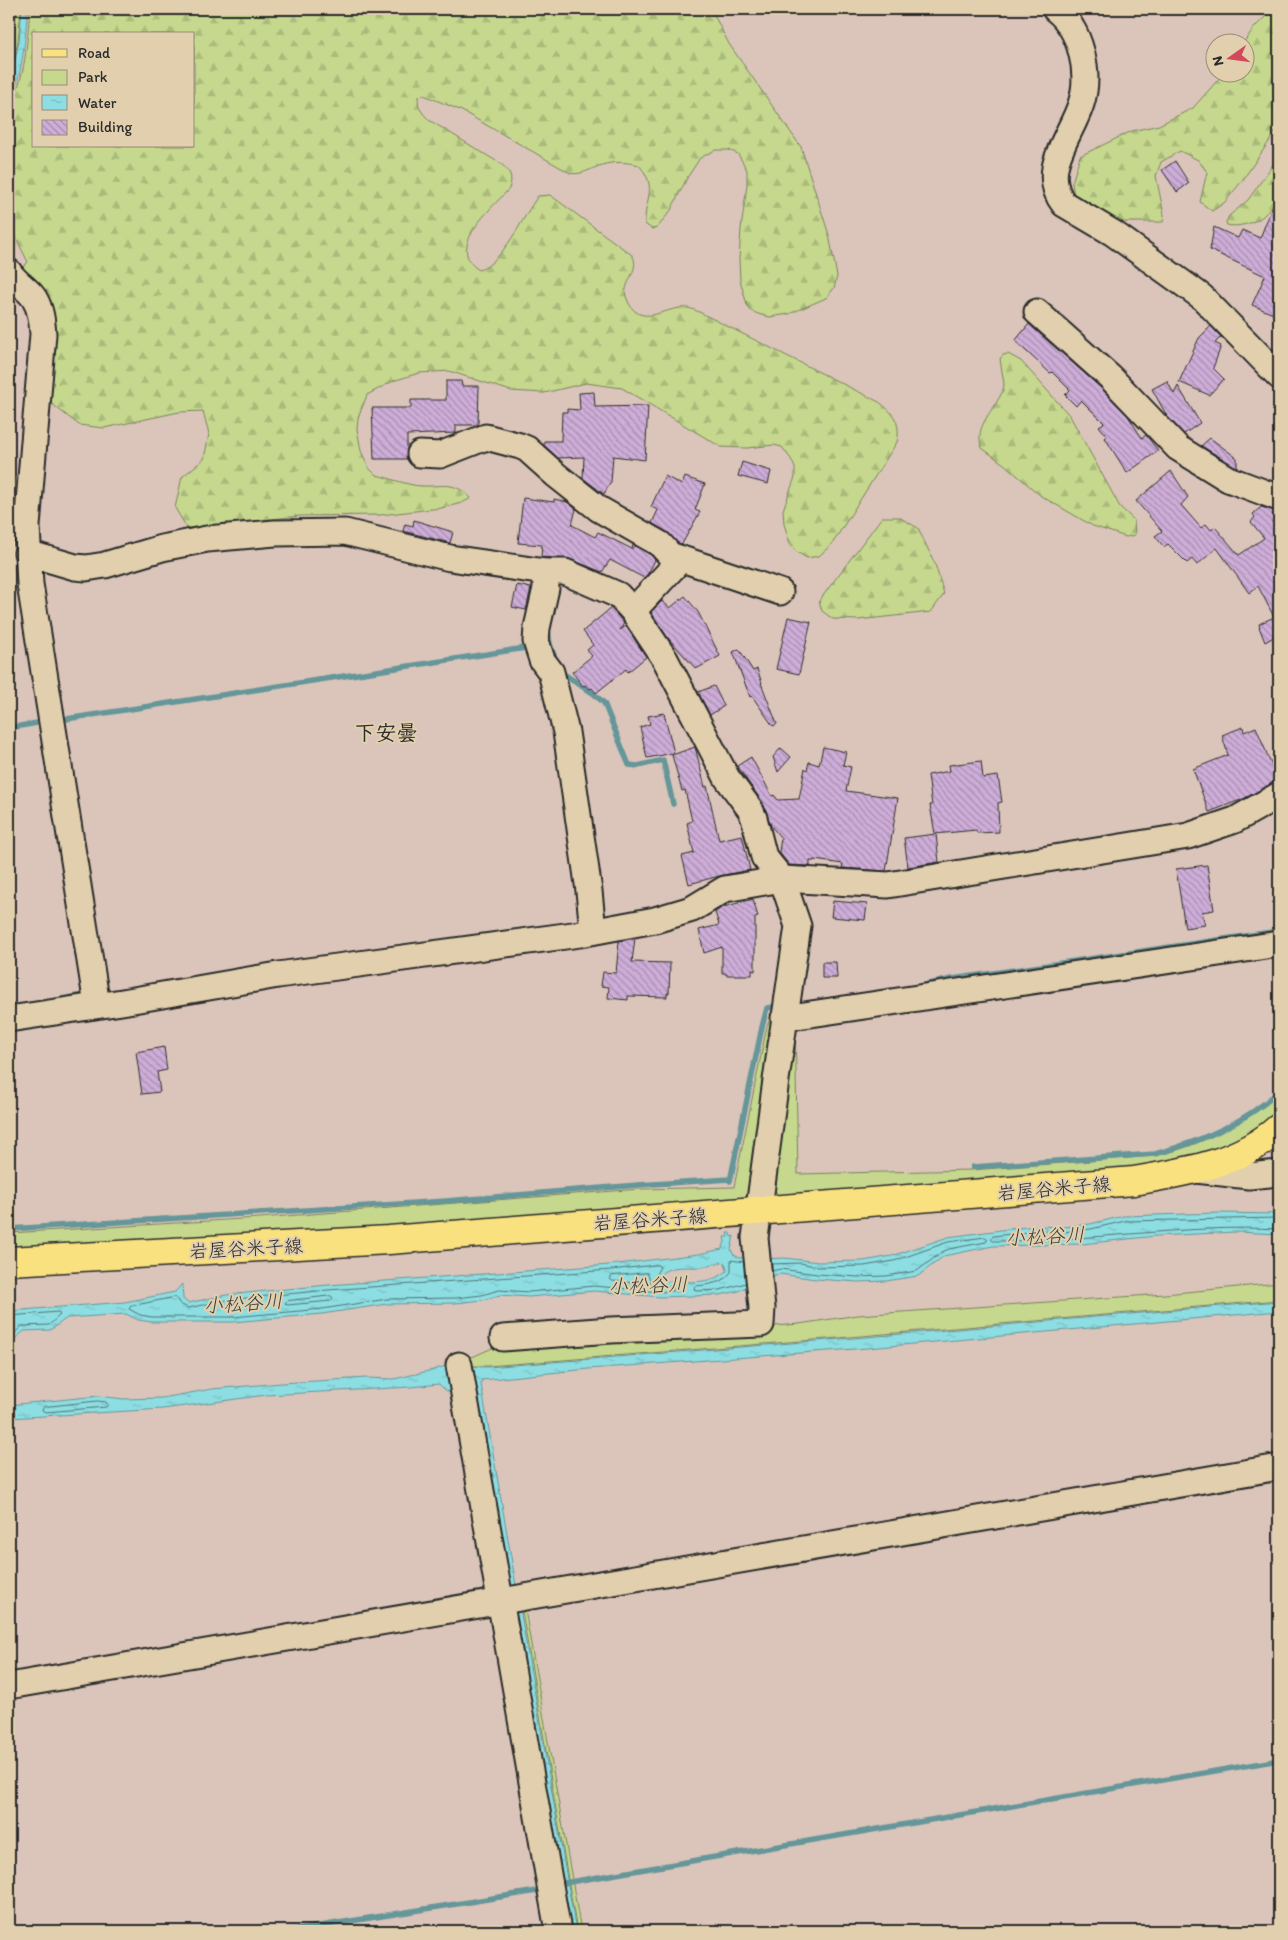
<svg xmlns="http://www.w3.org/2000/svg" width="1288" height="1940" font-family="Itim,'Klee One',sans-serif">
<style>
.green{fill:#c5d88d;stroke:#78825c}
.forest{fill:url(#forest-firs);stroke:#78825c;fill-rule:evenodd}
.water{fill:url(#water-ripples);stroke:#659699;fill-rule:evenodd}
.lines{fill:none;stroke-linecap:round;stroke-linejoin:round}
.shore{stroke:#527374;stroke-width:1}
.stream{stroke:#659699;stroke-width:5.5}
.building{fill:url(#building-back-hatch);stroke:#2b2b2b}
.minor-casing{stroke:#2b2b2b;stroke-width:29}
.major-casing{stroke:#2b2b2b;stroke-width:31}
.minor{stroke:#e1cfad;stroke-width:25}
.major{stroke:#fae180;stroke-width:28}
.labels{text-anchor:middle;stroke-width:4;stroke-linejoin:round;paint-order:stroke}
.street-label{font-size:19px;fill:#2b2b2b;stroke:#e1cfad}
.water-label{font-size:20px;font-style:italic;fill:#353d3d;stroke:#e1cfad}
.quarter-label{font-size:21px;font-weight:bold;fill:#2b2b2b;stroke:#e1cfad}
</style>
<defs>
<pattern id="forest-firs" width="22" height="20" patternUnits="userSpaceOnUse" patternTransform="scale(1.25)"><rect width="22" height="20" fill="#c5d88d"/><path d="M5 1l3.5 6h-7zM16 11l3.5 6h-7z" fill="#a9ba7a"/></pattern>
<pattern id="water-ripples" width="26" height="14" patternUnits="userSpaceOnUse" patternTransform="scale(1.25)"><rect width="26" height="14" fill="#8cdee2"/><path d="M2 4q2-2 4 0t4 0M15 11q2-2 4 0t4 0" fill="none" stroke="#79bfc2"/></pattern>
<pattern id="building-back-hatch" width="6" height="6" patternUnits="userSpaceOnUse" patternTransform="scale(1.25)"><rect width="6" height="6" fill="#ceadd8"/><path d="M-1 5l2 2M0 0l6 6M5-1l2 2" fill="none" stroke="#a78daf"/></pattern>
</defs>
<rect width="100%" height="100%" fill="#dbc5ba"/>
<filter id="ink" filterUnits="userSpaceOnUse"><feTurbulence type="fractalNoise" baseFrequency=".02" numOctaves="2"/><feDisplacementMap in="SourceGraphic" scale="10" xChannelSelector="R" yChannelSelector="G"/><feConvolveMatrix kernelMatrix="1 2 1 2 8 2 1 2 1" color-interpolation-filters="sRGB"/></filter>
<g filter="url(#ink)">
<!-- green -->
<g class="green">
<polygon points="17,9 21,9 18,40 9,85 9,65"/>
<polygon points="776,1014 751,1197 739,1203 9,1254 9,1233 259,1218 640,1189 734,1187 767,1026 771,1016"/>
<path d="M795 1022 798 1174 972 1170 1154 1156C1204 1146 1238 1123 1279 1095V1113L1249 1135 1172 1167 782 1198 777 1195 774 1186Z"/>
<polygon points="1279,1283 1279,1300 826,1339 488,1366 465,1366 466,1361 470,1358 501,1344 753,1328 799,1324 858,1315 1165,1294"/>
<polygon points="524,1604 581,1931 577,1931 521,1605"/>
</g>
<!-- forest -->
<g class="forest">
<path d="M30 9H711L729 44 801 147 829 235 837 276 834 288 826 298 789 314 770 317 761 315 751 311 747 305 740 280 739 259 741 229 747 185V170L738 154 729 150H715L700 158 687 178 671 210 657 228 652 229 645 224C644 198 659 189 639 165 626 162 615 161 602 165 592 168 581 176 570 173L462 111 424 95 419 96C416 106 422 113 429 120L501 164C511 172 513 177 509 189 492 208 444 248 479 270 502 264 524 215 538 196L550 195 632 255C642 270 620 284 627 299 638 327 659 311 680 308 687 307 693 309 699 312L879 402C894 413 901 423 897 442L832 544 819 556 807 558 795 551 790 544 784 524 783 510 795 477V468L791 459 782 447 774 445 747 448 721 447 622 388 586 383 544 393 511 391 449 371 419 373 393 381 367 395 358 418 357 429 361 451 369 468 376 475C390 478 406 485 421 486 444 487 453 480 471 498L462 503 441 508 380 515 300 516 187 528 175 508 182 477 204 459 209 434 203 411 179 412 104 428 79 425 48 401 21 269 28 262 11 228 9 220V106C26 79 27 40 30 9ZM34 34H194V146H34Z"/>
<polygon points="1273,9 1279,9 1279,127 1242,181 1224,203 1212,211 1200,202 1207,172 1198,160 1180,151 1161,162 1156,176 1164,215 1163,222 1115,222 1080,204 1074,195 1072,183 1080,156 1132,131 1159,125 1193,108 1224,73 1246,72 1244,42 1254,28"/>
<path d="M1279 156V204C1272 206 1268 211 1263 216 1255 223 1237 228 1227 225L1226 222 1229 216 1248 200Z"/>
<path d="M1008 354 1021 361 1070 416 1120 507 1134 520 1135 535 1126 537 1093 526 1041 496 1004 464 982 448C973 426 995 410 1003 390L1004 384 1000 359 1003 355Z"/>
<polygon points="882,517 899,517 918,528 935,564 944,594 931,612 858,620 833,619 822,611 819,601"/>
</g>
<!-- water -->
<g class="water">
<path d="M22 9H27C27 31 21 84 9 102V89L19 41Z"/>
<path d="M1217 1213 1279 1214V1234L1236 1232 1156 1236 1082 1244 993 1246 944 1256 918 1276 886 1281 858 1282 816 1279 780 1274 756 1281 739 1291 720 1295 660 1297 594 1291 529 1297 500 1295 483 1300 456 1303 387 1304 322 1314 233 1322H152L138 1320 126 1314 67 1318 50 1330 24 1331 9 1344V1311L125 1302 175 1292 182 1284 183 1299 188 1303 226 1295 328 1285 610 1265 699 1254 722 1249 725 1242 724 1237H728L727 1233H730L731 1237 734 1236 731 1249 733 1254 739 1258 753 1257 765 1259 784 1258 819 1262 863 1261 892 1256 948 1237 1016 1228 1038 1226 1063 1227 1090 1224 1124 1216ZM722 1262 725 1263 727 1271C711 1285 684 1282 665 1281L662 1280 660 1275C670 1264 689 1268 702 1267 709 1266 715 1264 722 1262Z"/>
<polygon points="1279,1301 1279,1311 868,1348 588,1369 482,1380 481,1384 576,1931 568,1931 460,1393 446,1391 439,1384 411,1387 266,1395 163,1409 9,1418 9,1405 98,1396 124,1399 162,1398 212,1389 282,1383 367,1378 394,1379 433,1370 452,1364 454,1366 487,1367 591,1359 867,1337"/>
</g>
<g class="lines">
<!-- shore -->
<g class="shore">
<path d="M1279 1218 1125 1221 1091 1229 1063 1232 1038 1231 993 1236 991 1239 993 1241C1089 1242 1184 1224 1279 1229"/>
<path d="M744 1262 731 1260V1272C724 1283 708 1285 695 1286L694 1289 696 1291 720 1290 746 1283"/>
<polyline points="771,1264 801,1263 818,1267 864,1266 894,1261 948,1242 985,1237 988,1239 986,1242 949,1249 942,1252 917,1271 886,1276 858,1277 817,1274 780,1269 772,1271"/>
<polygon points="657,1265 660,1267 656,1274 658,1282 664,1286 673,1287 673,1291 660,1292 594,1286 529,1292 499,1290 482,1295 456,1298 387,1299 322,1309 233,1317 152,1317 140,1315 129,1309 131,1306 175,1297 180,1304 188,1308 227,1300 328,1290 611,1270"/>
<polygon points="647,1273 651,1281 649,1284 612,1281 610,1279 612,1276"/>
<polygon points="331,1296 333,1298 331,1301 287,1305 285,1303 287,1301"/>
<polyline points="9,1316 58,1312 60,1315 49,1325 22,1326 9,1338"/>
<polygon points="98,1401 106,1402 108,1405 106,1407 45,1412 42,1410 44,1407"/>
</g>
<!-- stream -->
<g class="stream">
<polyline points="548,629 550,644 556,661"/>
<polyline points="561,672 594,694 604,703 629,765 638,766 663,760 673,804"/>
<polyline points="66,719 532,647"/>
<polyline points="9,728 43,722"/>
<polyline points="928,984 952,979 1279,931"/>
<polyline points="62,999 82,995"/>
<path d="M973 1167 1155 1154C1199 1142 1245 1123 1279 1091"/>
<polyline points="730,1181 762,1027 767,1008 780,1006"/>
<polyline points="9,1229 446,1201 638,1185 730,1179"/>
<polyline points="564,1883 1279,1760"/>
<polyline points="289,1931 537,1891"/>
</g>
</g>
<!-- building -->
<g class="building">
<polygon points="1175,161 1189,183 1177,192 1162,170"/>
<polygon points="1278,192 1279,192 1279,300 1273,314 1252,305 1265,276 1210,250 1214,227 1238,238 1242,230 1260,238"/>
<polygon points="1029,324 1101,388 1128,416 1142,438 1146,435 1158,451 1127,473 1105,438 1107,436 1099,426 1104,423 1081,400 1076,406 1065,395 1070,390 1052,372 1050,373 1015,341"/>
<polygon points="1211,326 1221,337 1215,343 1221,346 1213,368 1224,379 1209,395 1179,382 1199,338"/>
<polygon points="446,381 461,381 462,386 479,386 478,425 456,425 456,433 407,435 407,459 374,459 372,408 411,408 411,400 446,400"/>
<polygon points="1167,381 1174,394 1178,386 1200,423 1184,434 1167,416 1152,389"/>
<polygon points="594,392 595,407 648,406 645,460 613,456 611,482 604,494 583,478 584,457 558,458 544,445 544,441 561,441 562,412 567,412 567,409 580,410 579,393"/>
<polygon points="1210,438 1237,458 1237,467 1201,446"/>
<polygon points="742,462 771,471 768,484 738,476"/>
<polygon points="1171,471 1188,497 1181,505 1201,528 1206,524 1211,530 1215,527 1239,555 1264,538 1251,522 1255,517 1253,514 1261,507 1279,512 1279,515 1272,521 1277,529 1279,527 1279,634 1265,642 1259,627 1260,627 1259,624 1274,617 1258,586 1249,593 1217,548 1197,565 1192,559 1187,563 1168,544 1164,547 1155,536 1162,531 1136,501"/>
<polygon points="665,476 682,485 685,477 705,484 695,510 700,512 682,544 678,543 667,532 652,523 658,510 651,507"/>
<polygon points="523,498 554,502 554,499 567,502 576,509 572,525 595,537 598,532 632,549 633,545 651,555 655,560 649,572 644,578 610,560 602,572 570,559 541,557 542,545 518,543"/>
<polygon points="414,520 453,532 450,543 403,531 405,524 413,526"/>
<polygon points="517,585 531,588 526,610 512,607"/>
<polygon points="685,596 698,612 720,656 696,669 668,638 651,612 662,601 670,608"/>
<polygon points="611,608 624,623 620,630 626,626 646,657 628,672 626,669 596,693 592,688 590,689 585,685 583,686 572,672 592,656 587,650 593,645 583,631"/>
<polygon points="788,617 811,622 799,674 776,669"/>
<polygon points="739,649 753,671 757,669 762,683 761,683 777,724 773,726 752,696 750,697 733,652"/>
<polygon points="714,686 724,706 710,715 698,692"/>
<polygon points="664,713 674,753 647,758 640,727 650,724 648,716"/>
<polygon points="1243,727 1244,732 1256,727 1278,781 1243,799 1209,812 1193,769 1228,755 1222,735"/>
<polygon points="695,747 705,787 707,786 719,840 742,835 750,870 723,875 689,884 682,856 694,853 687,823 692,821 685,790 682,791 672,755"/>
<polygon points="823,747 846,752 843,765 851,767 846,791 898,798 886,871 842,868 843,864 814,860 814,861 810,861 810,866 789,865 779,852 781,838 771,826 763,803 737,766 751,757 772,796 774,795 778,800 799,799 805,768 807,770 809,762 819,765"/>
<polygon points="781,748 791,757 778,772 773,757"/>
<polygon points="981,761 983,778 998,776 1002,802 998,803 999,832 977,833 976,830 935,834 930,805 932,805 928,775 950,771 949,765"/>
<polygon points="936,834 939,862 908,867 904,838"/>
<polygon points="1207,865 1214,910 1202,912 1205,925 1185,928 1176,869"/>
<polygon points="753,899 758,917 755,918 755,971 752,970 752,975 726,975 725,973 722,973 722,947 704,953 699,930 719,925 715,912 723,907"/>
<polygon points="833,901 867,904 865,920 831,917"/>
<polygon points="635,938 632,962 670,963 669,993 667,993 667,997 628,996 628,1000 608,998 609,987 601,986 603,972 616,973 619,941"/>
<polygon points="822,962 836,962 837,978 822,978"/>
<polygon points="164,1047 167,1070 157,1072 160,1092 142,1094 136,1052"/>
</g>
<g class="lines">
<!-- minor casing -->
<g class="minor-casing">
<g id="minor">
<path d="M1055 9C1081 29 1091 73 1081 104 1071 136 1038 171 1064 204L1113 233 1202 297 1279 376"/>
<path d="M9 272C16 283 27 288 34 298 41 309 42 322 43 334L27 526 30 584 97 1005"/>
<polyline points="1037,312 1111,378 1178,448 1228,479 1279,498"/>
<polyline points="420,454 440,455 486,437 520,446 527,449 556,475 599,509 660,544 670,555 780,592"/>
<polyline points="27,553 75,567 86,568 105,565 162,548 207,539 275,533 345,532 450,558 545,572 565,572 618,595 633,611 665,659 727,778 750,809 754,818 764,857 782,879 798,926 776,1080 755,1238 762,1308 761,1324 611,1330 503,1338"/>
<polyline points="545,572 546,588 537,628 536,641 542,660 551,672 566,732 589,891 593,931"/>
<polyline points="633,611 681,559"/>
<polyline points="784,1018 1279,944"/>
<polyline points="9,1019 122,1002 278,975 580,934 655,920 692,909 725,889 782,879 888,885 1188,836 1235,820 1279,795"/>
<polyline points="1196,1170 1249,1176 1279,1173"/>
<polyline points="459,1365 558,1931"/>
<polyline points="9,1686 1279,1467"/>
</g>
</g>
<!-- major casing -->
<g class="major-casing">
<path id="major" d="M9 1261 389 1240 1134 1181C1186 1172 1239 1164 1279 1128"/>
</g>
<!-- minor -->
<use href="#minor" class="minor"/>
<!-- major -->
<use href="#major" class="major"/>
</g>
</g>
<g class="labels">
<!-- street labels -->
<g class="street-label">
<text transform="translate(1054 1188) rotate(-5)" y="7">岩屋谷米子線</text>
<text transform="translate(650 1219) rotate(-4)" y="7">岩屋谷米子線</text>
<text transform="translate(246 1248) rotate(-3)" y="7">岩屋谷米子線</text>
</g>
<!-- water labels -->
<g class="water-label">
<text transform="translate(1045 1236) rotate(-3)" y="7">小松谷川</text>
<text transform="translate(648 1285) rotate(-2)" y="7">小松谷川</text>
<text transform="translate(243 1303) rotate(-4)" y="7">小松谷川</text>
</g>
<!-- quarter labels -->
<g class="quarter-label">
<text x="386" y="740">下安曇</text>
</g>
</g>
<!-- margin -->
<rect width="1288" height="1940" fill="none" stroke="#e1cfad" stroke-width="30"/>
<rect x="15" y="15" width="1258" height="1910" fill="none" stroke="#2b2b2b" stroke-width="2" filter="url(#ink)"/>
<!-- legend -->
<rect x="32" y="32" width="162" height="115" fill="#e1cfad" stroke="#988d79"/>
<rect x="42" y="49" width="25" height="8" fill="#fae180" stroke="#988d79"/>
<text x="78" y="58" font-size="15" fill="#2b2b2b">Road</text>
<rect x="42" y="70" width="25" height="15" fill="#c5d88d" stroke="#988d79"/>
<text x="78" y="82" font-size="15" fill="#2b2b2b">Park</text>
<rect x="42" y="95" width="25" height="15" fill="url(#water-ripples)" stroke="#988d79"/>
<text x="78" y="108" font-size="15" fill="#2b2b2b">Water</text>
<rect x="42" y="120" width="25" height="15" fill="url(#building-back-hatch)" stroke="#988d79"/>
<text x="78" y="132" font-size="15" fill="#2b2b2b">Building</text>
<!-- north arrow -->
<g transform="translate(1230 58) rotate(256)"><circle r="24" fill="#e1cfad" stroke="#988d79"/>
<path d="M0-4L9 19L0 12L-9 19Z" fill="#d1495b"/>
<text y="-8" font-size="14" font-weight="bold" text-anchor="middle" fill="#2b2b2b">N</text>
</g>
</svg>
